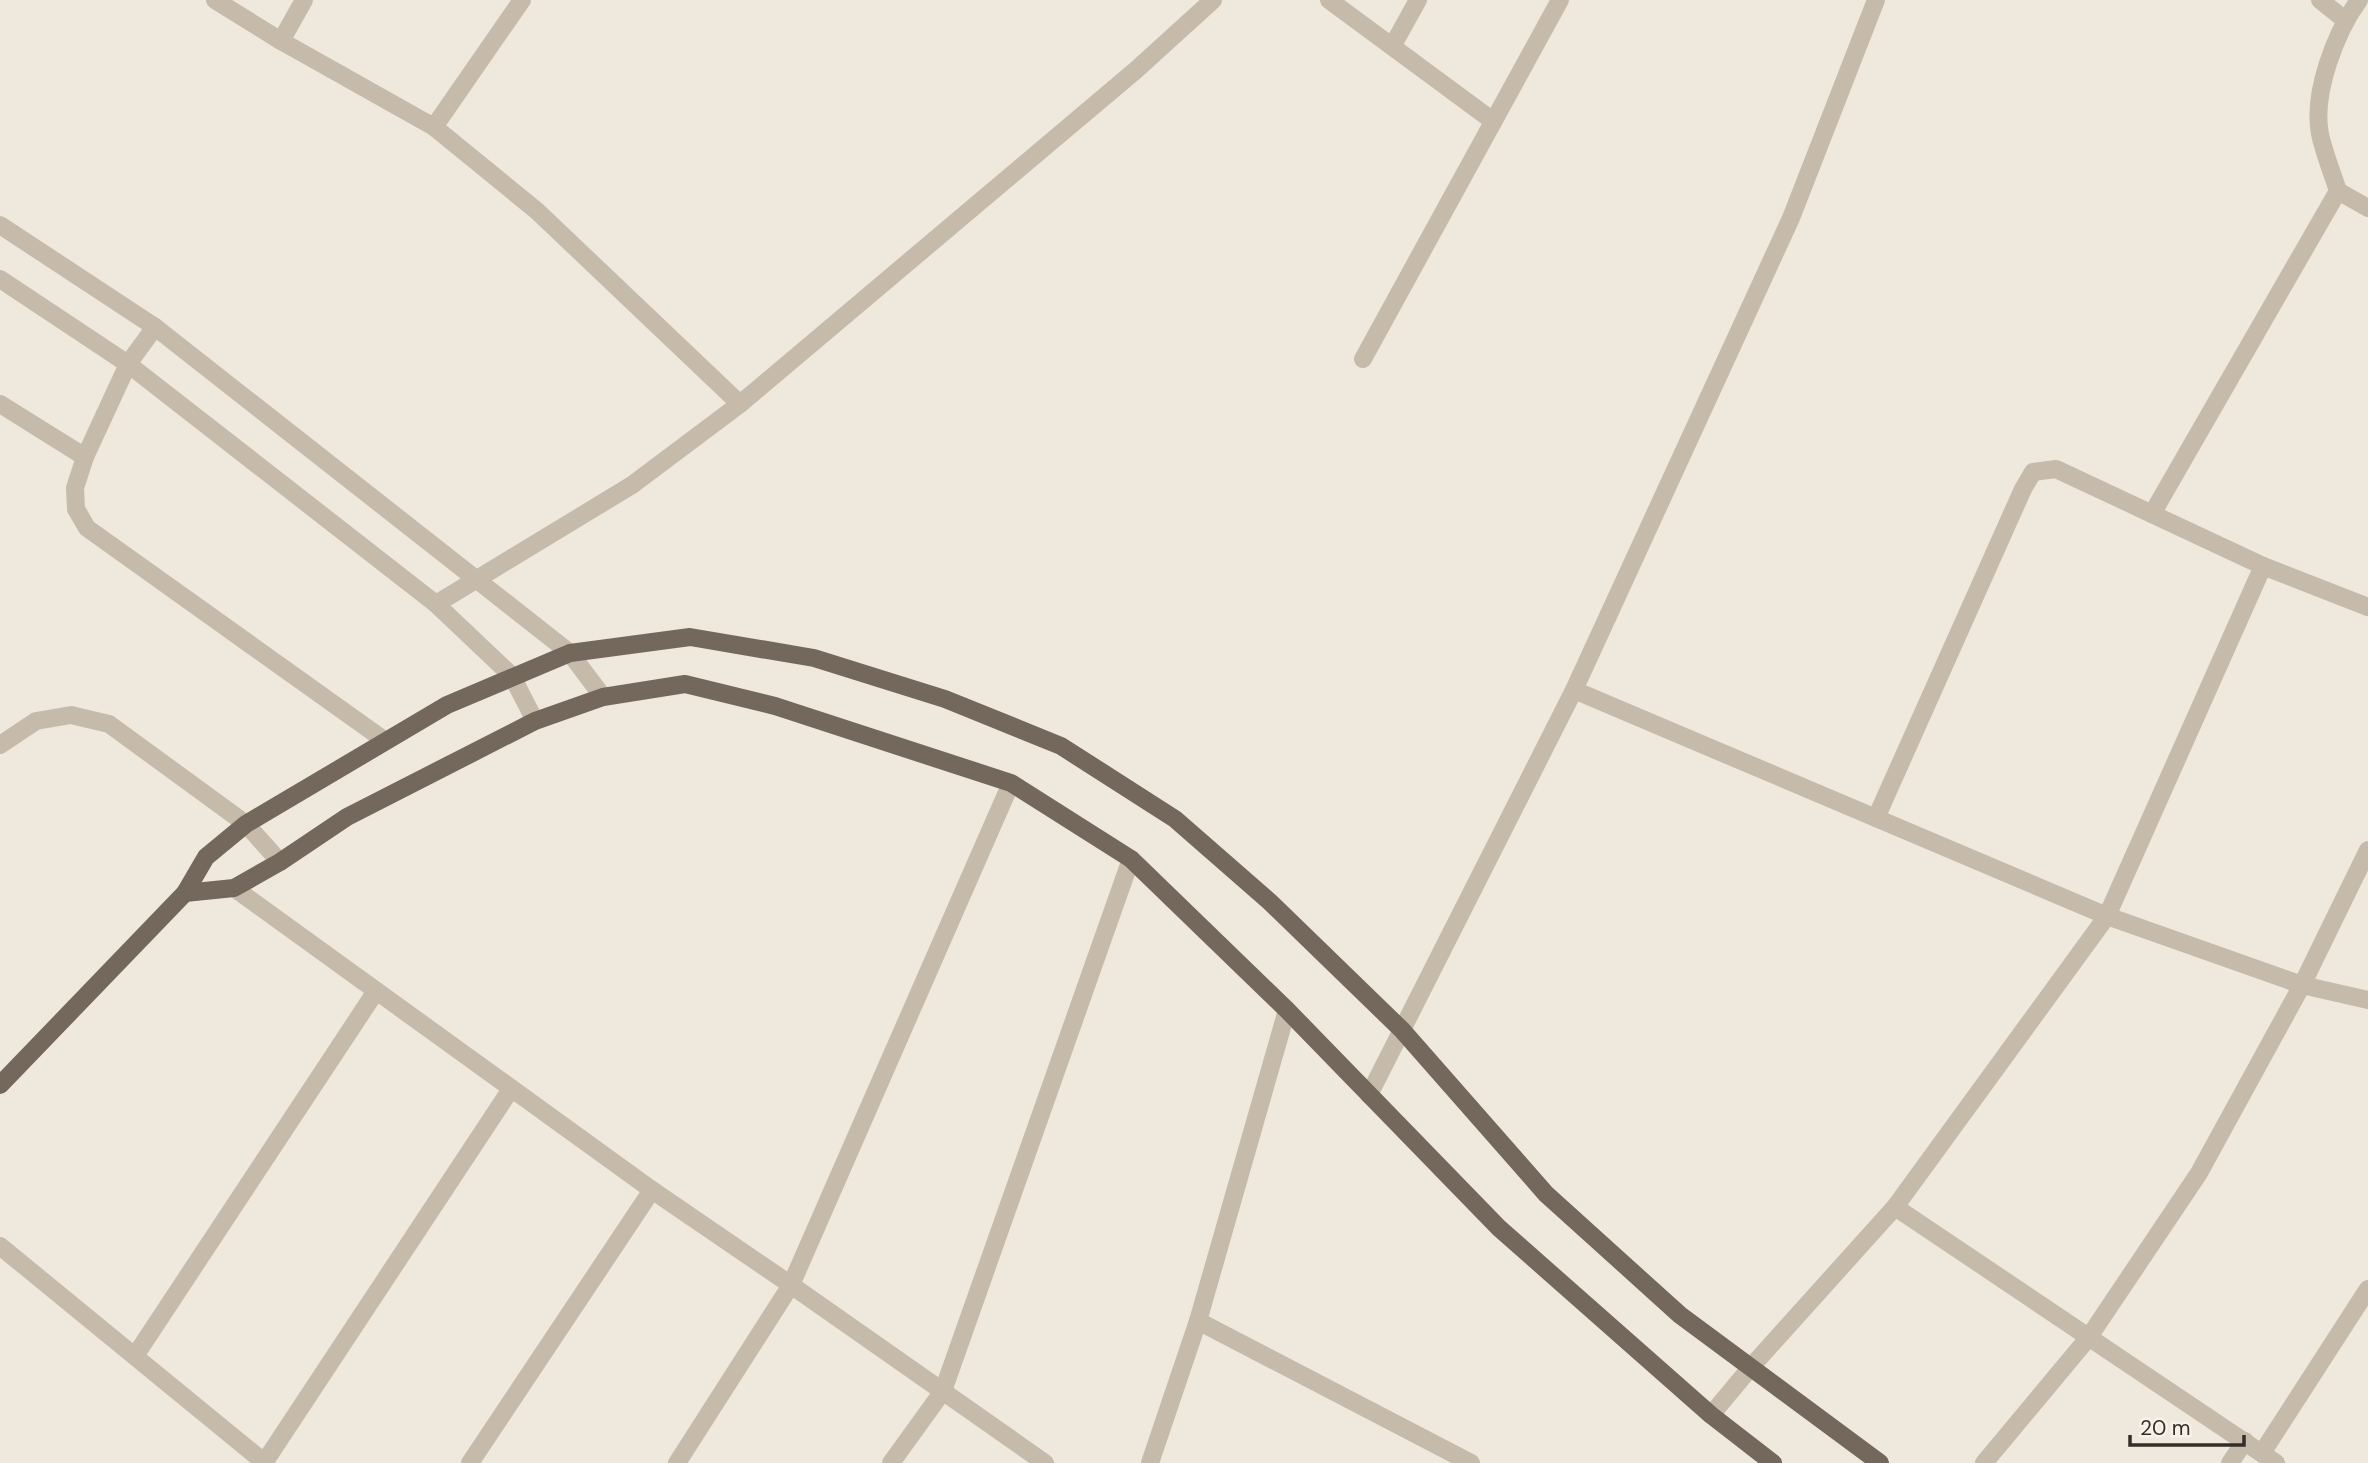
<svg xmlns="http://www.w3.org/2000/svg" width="2368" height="1463" font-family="'DM Sans',sans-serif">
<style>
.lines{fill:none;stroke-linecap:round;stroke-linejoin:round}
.street{stroke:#c6baab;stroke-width:18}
.primary{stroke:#74675c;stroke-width:18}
</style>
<rect width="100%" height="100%" fill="#efe8dd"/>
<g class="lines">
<!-- street -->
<g class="street">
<polyline points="215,0 281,41 434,127 537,211 740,404"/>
<polyline points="1329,0 1493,121"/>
<polyline points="2320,0 2345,20"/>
<polyline points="281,41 304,0"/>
<polyline points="1393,45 1418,0"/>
<polyline points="434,127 522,0"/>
<path d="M2338 191C2332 172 2324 153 2320 134 2312 93 2336 32 2359 0"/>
<polyline points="0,225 155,327 570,653 603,697"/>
<polyline points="0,279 128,364 436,604 512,676 535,721"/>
<polyline points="155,327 128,364 85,457 75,488 76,509 87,528 384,740"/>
<polyline points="1363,359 1560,0"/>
<polyline points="0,404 85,457"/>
<polyline points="2263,566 2368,607"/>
<polyline points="436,604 632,485 740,404 1136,70 1213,0"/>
<polyline points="1574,690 2107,916 2302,985 2368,1000"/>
<polyline points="0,745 36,721 71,715 109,724 246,824 280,862"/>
<polyline points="1876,818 2023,489 2033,472 2056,469 2152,514"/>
<polyline points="234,888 652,1190 791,1285 1045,1463"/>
<polyline points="1369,1095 1574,690 1791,218 1876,0"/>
<polyline points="1895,1207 2276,1463"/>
<polyline points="0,1246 265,1463"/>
<polyline points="1198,1321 1471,1463"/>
<polyline points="135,1356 376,991"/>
<polyline points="1711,1415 1751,1367 1895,1207 2107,916 2263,566 2152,514 2338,191 2368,208"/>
<polyline points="2262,1453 2368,1289"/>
<polyline points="264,1463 511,1089"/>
<polyline points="470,1463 652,1190"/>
<polyline points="677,1463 791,1285 1011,783"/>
<polyline points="891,1463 943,1391 1131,859"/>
<polyline points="1150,1463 1198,1321 1287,1010"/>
<polyline points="1984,1463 2089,1337 2199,1173 2302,985 2368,850"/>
<polyline points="2230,1463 2245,1441"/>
</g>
<!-- primary -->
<g class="primary">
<polyline points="185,893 234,888 280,862 347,817 535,721 603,697 685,684 775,706 1011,783 1131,859 1287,1010 1499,1228 1711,1415 1773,1463"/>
<polyline points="0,1085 185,893 206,857 246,824 447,705 570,653 690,637 814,658 945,699 1061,746 1175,819 1270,902 1402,1030 1546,1194 1680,1315 1880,1463"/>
</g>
</g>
<!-- scale -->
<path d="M2130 1435v10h114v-10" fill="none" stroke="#342e29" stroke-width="3.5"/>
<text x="2140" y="1435" font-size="21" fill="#342e29" stroke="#f7f2e9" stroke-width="5" paint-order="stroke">20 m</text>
</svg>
